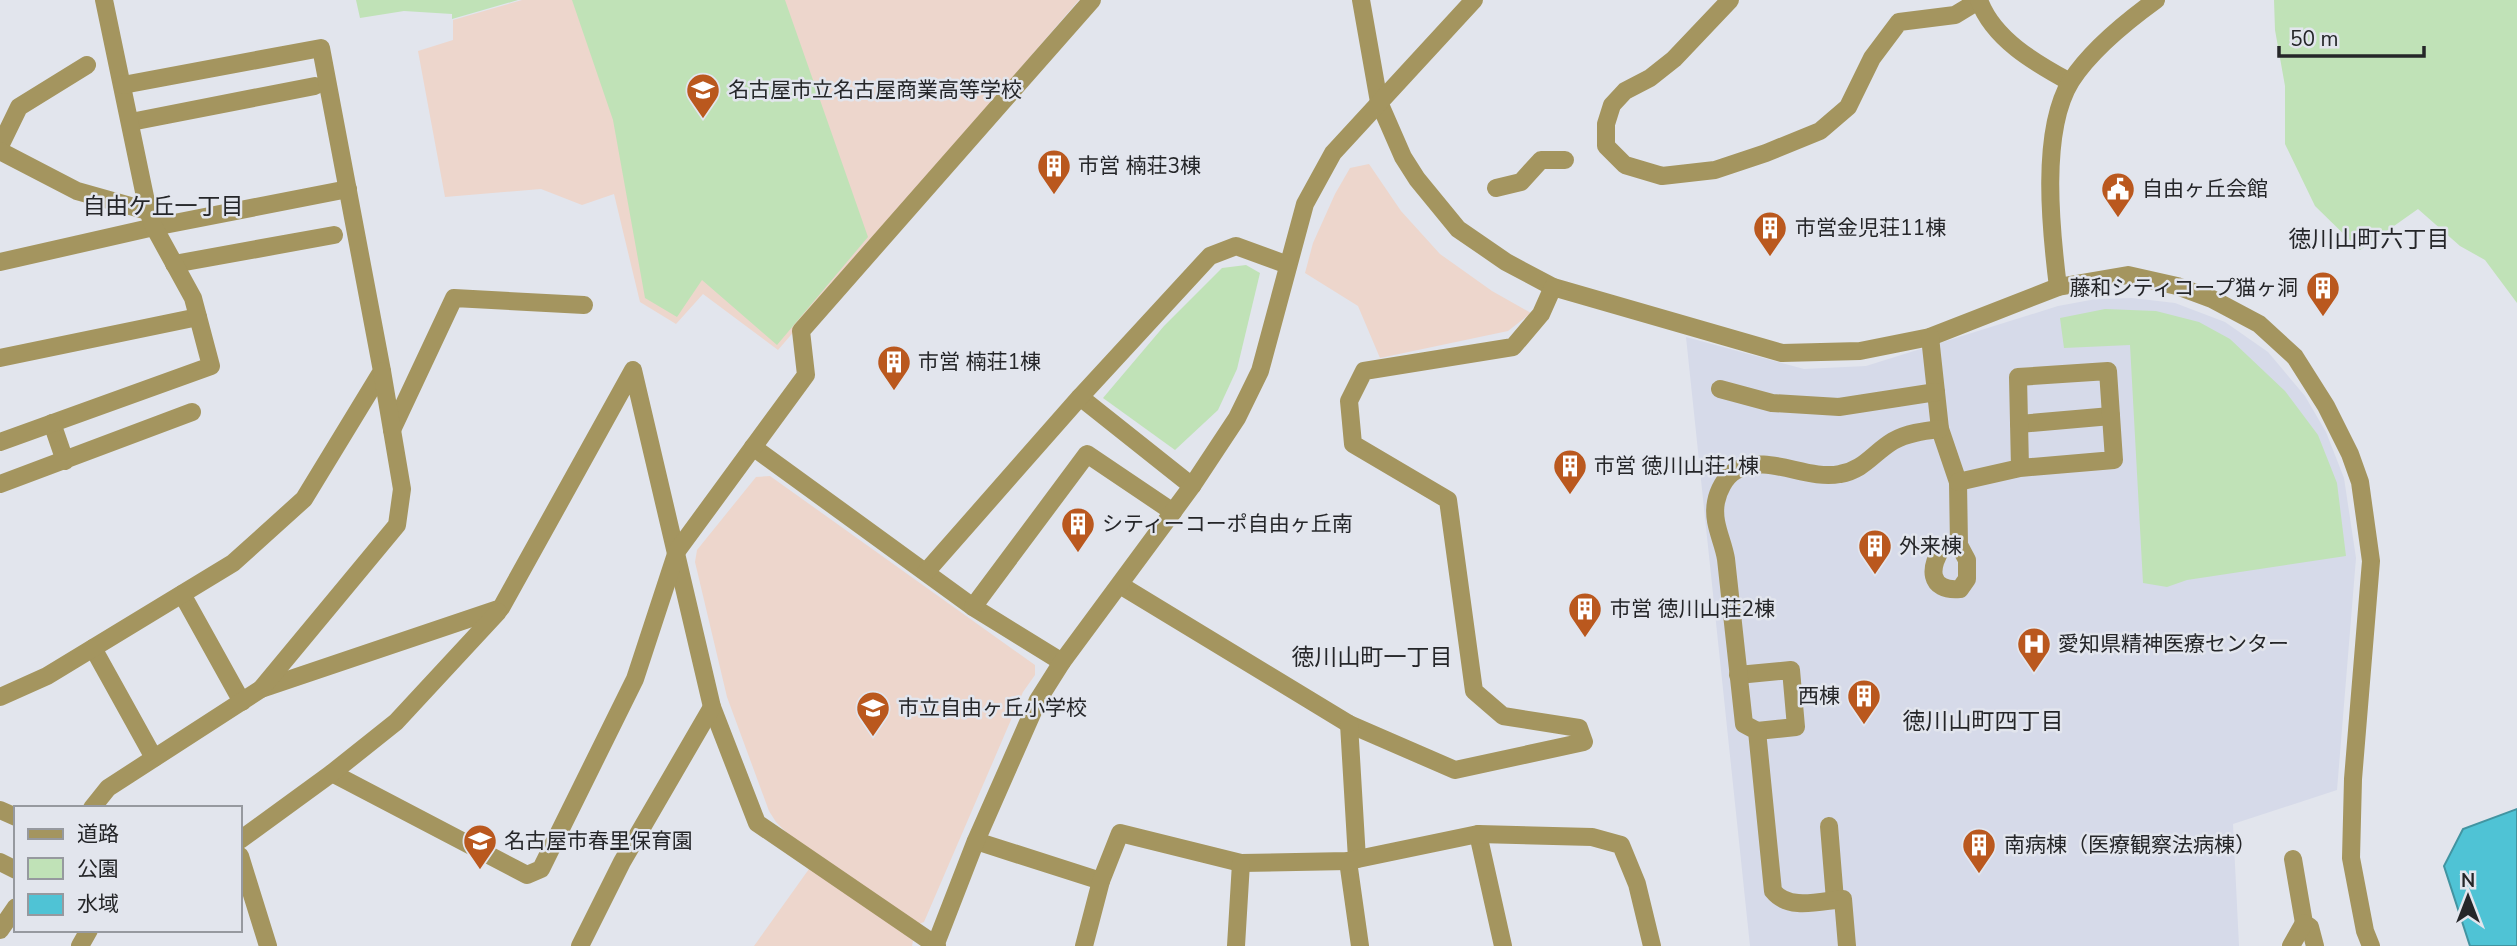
<svg xmlns="http://www.w3.org/2000/svg" width="2517" height="946" font-family="'Nunito Sans','Noto Sans JP',sans-serif">
<style>
.built{fill:#d6dae9}
.education{fill:#edd6cc}
.green{fill:#c0e2b7}
.water{fill:#4fc3d5;stroke:#4294a1;stroke-width:2}
.lines{fill:none;stroke-linecap:round;stroke-linejoin:round}
.minor{stroke:#a4955f;stroke-width:18}
.labels{text-anchor:middle;stroke-width:5;stroke-linejoin:round;paint-order:stroke}
.poi-label{font-size:21px;fill:#252629;stroke:#e2e5ed;text-anchor:start}
.neighbourhood-label{font-size:23px;fill:#252629;stroke:#e2e5ed}
</style>
<rect width="100%" height="100%" fill="#e2e5ed"/>
<!-- built -->
<polygon class="built" points="2132,298 2175,303 2225,322 2268,352 2305,396 2326,432 2344,478 2356,558 2337,790 2233,824 2239,946 1750,946 1686,337 1804,369 1866,366 2058,306 2096,299"/>
<!-- education -->
<g class="education">
<polygon points="522,0 1079,0 778,350 703,294 676,324 640,302 614,194 582,205 541,189 445,197 418,51 453,40 453,20"/>
<polygon points="1369,164 1401,211 1440,254 1492,291 1531,313 1508,331 1380,358 1358,306 1305,273 1313,243 1335,194 1350,168"/>
<polygon points="770,476 1035,665 1035,675 1023,692 924,922 916,925 912,946 754,946 819,855 789,835 776,822 769,811 727,697 695,562 697,550 756,477"/>
</g>
<!-- green -->
<g class="green">
<polygon points="356,0 518,0 452,19 452,14 404,11 360,18"/>
<polygon points="572,0 785,0 868,237 777,345 702,280 677,317 645,298 613,120"/>
<polygon points="2274,0 2517,0 2517,303 2485,260 2460,246 2418,209 2360,250 2315,206 2285,144 2285,86 2275,30"/>
<polygon points="1246,265 1260,273 1237,369 1218,410 1175,450 1103,398 1164,326 1222,268"/>
<polygon points="2105,309 2156,311 2199,322 2230,339 2285,391 2318,435 2337,483 2346,556 2187,580 2167,587 2143,583 2130,345 2064,348 2060,318"/>
</g>
<!-- water -->
<polygon class="water" points="2517,809 2517,946 2470,946 2444,866 2463,829"/>
<g class="lines">
<!-- minor -->
<g class="minor">
<polyline points="1361,0 1379,102 1403,157 1417,179 1458,229 1506,262 1553,287 1782,353 1860,351 1930,337 2058,287 2128,275 2177,286 2212,299 2259,324 2295,357 2326,406 2350,454 2360,482 2371,561 2353,779 2351,858 2365,931 2371,946"/>
<polyline points="1730,0 1674,59 1650,78 1625,91 1612,105 1606,124 1606,146 1625,165 1662,176 1715,170 1766,153 1820,131 1848,107 1872,58 1899,22 1955,15 1978,1"/>
<path d="M1979 0C1993 39 2035 63 2070 82"/>
<polyline points="131,122 315,86"/>
<polyline points="0,146 19,107 87,65"/>
<polyline points="0,151 77,191 148,211"/>
<polyline points="1496,188 1521,182 1541,160 1565,160"/>
<polyline points="0,262 154,227 348,189"/>
<polyline points="174,264 334,235"/>
<path d="M2058 287C2051 231 2040 131 2071 81 2091 50 2127 21 2156 0"/>
<path d="M1930 337 1940 429 1958 482 1959 545 1967 560V579L1960 589C1928 592 1928 566 1944 546L1959 545"/>
<polyline points="0,358 198,317"/>
<polyline points="1720,389 1772,403 1839,407 1936,392"/>
<polyline points="1080,397 1192,486"/>
<polyline points="52,423 65,461"/>
<polyline points="2019,424 2111,416"/>
<polyline points="392,430 454,298 584,305"/>
<polyline points="0,442 211,366 193,298 154,227 148,211 104,0"/>
<polyline points="753,447 973,607 1062,662"/>
<polyline points="1958,482 2020,468 2114,460 2108,371 2018,377 2020,468"/>
<polyline points="0,484 192,412"/>
<polyline points="926,572 1080,397 1210,256 1236,246 1288,265"/>
<polyline points="1120,585 1349,724 1455,770 1584,742 1579,728 1503,716 1474,691 1448,500 1353,444 1349,401 1364,371 1513,347 1541,314 1553,287"/>
<polyline points="182,594 242,702"/>
<polyline points="973,607 1087,454 1173,512"/>
<polyline points="93,648 154,758"/>
<polyline points="1738,675 1791,670 1796,727 1757,731"/>
<polyline points="261,689 501,608 633,370 712,707 757,823 937,946"/>
<polyline points="0,697 47,676 233,563 304,499 382,371 321,48 123,85"/>
<polyline points="1349,724 1357,859"/>
<polyline points="332,773 527,875 541,869 635,679 677,551 806,375 801,331 1092,0"/>
<polyline points="92,808 108,788 261,689 397,525 402,489 382,371"/>
<polyline points="0,810 16,817"/>
<polyline points="1829,826 1835,900"/>
<polyline points="1478,834 1503,946"/>
<polyline points="240,840 332,773 396,722 498,612"/>
<polyline points="976,841 1101,881"/>
<polyline points="240,856 268,946"/>
<polyline points="2293,859 2304,923 2310,927 2315,946"/>
<polyline points="1348,861 1360,946"/>
<polyline points="0,862 16,870"/>
<polyline points="0,930 16,907"/>
<polyline points="80,946 89,930"/>
<polyline points="580,946 622,862 712,707"/>
<polyline points="935,946 975,843 1038,700 1062,662 1192,486 1237,418 1260,371 1305,204 1333,153 1474,0"/>
<polyline points="1084,946 1101,881 1120,833 1241,863 1348,861 1478,834 1592,837 1621,845 1637,884 1652,946"/>
<polyline points="1236,946 1241,863"/>
<path d="M1847 946 1843 899C1820 901 1789 911 1773 891L1757 731 1744 724C1738 669 1732 614 1726 559 1723 540 1712 523 1716 502 1718 491 1725 477 1735 471 1766 452 1806 481 1840 474 1864 470 1873 453 1893 441 1907 433 1924 431 1940 429"/>
<polyline points="2291,946 2304,923"/>
</g>
</g>
<!-- icons -->
<defs>
<g id="school-pin" transform="scale(1.75)"><path d="M0 17L-7.5 6A9.5 9.5 0 1 1 7.5 6Z" fill="#ba581e" stroke="#e2e5ed"/><path d="M0-5L7-2L0 1L-7-2ZM-4 1L0 2.5L4 1V4Q0 6-4 4Z" fill="#fff"/></g>
<g id="building-pin" transform="scale(1.75)"><path d="M0 17L-7.5 6A9.5 9.5 0 1 1 7.5 6Z" fill="#ba581e" stroke="#e2e5ed"/><path d="M-4-6H4V6H1V3H-1V6H-4ZM-2.5-4.3h1.7v1.8h-1.7ZM.8-4.3h1.7v1.8H.8ZM-2.5-1h1.7V.8h-1.7ZM.8-1h1.7V.8H.8Z" fill="#fff"/></g>
<g id="civic-pin" transform="scale(1.75)"><path d="M0 17L-7.5 6A9.5 9.5 0 1 1 7.5 6Z" fill="#ba581e" stroke="#e2e5ed"/><path d="M-.6-6.5H3V-4.5H.6V-3L4-1V1h2V6H-6V1h2V-1L-.6-3ZM-1.2 2.5V6h2.4V2.5Z" fill="#fff"/></g>
<g id="hospital-pin" transform="scale(1.75)"><path d="M0 17L-7.5 6A9.5 9.5 0 1 1 7.5 6Z" fill="#ba581e" stroke="#e2e5ed"/><path d="M-5-5h3v3.5h4V-5h3V5h-3V1.5h-4V5h-3Z" fill="#fff"/></g>
</defs>
<g fill-rule="evenodd">
<use href="#school-pin" x="703" y="90"/>
<use href="#building-pin" x="1054" y="166"/>
<use href="#civic-pin" x="2118" y="189"/>
<use href="#building-pin" x="1770" y="228"/>
<use href="#building-pin" x="2323" y="288"/>
<use href="#building-pin" x="894" y="362"/>
<use href="#building-pin" x="1570" y="466"/>
<use href="#building-pin" x="1078" y="524"/>
<use href="#building-pin" x="1875" y="546"/>
<use href="#building-pin" x="1585" y="609"/>
<use href="#hospital-pin" x="2034" y="644"/>
<use href="#building-pin" x="1864" y="696"/>
<use href="#school-pin" x="873" y="708"/>
<use href="#school-pin" x="480" y="841"/>
<use href="#building-pin" x="1979" y="845"/>
</g>
<g class="labels">
<!-- poi labels -->
<g class="poi-label">
<text x="728" y="97">名古屋市立名古屋商業高等学校</text>
<text x="1078" y="173">市営 楠荘3棟</text>
<text x="2142" y="196">自由ヶ丘会館</text>
<text x="1795" y="235">市営金児荘11棟</text>
<text x="2298" y="295" text-anchor="end">藤和シティコープ猫ヶ洞</text>
<text x="918" y="369">市営 楠荘1棟</text>
<text x="1594" y="473">市営 徳川山荘1棟</text>
<text x="1102" y="531">シティーコーポ自由ヶ丘南</text>
<text x="1899" y="553">外来棟</text>
<text x="1610" y="616">市営 徳川山荘2棟</text>
<text x="2058" y="651">愛知県精神医療センター</text>
<text x="1840" y="703" text-anchor="end">西棟</text>
<text x="898" y="715">市立自由ヶ丘小学校</text>
<text x="504" y="848">名古屋市春里保育園</text>
<text x="2004" y="852">南病棟（医療観察法病棟）</text>
</g>
<!-- neighbourhood labels -->
<g class="neighbourhood-label">
<text x="163" y="214">自由ケ丘一丁目</text>
<text x="2369" y="247">徳川山町六丁目</text>
<text x="1372" y="665">徳川山町一丁目</text>
<text x="1983" y="729">徳川山町四丁目</text>
</g>
</g>
<!-- legend -->
<rect x="14" y="806" width="228" height="126" fill="#e2e5ed" stroke="#96999f" stroke-width="2"/>
<rect x="28" y="829" width="35" height="10" fill="#a4955f" stroke="#96999f" stroke-width="2"/>
<text x="77" y="841" font-size="21" fill="#252629">道路</text>
<rect x="28" y="858" width="35" height="21" fill="#c0e2b7" stroke="#96999f" stroke-width="2"/>
<text x="77" y="876" font-size="21" fill="#252629">公園</text>
<rect x="28" y="894" width="35" height="21" fill="#4fc3d5" stroke="#96999f" stroke-width="2"/>
<text x="77" y="911" font-size="21" fill="#252629">水域</text>
<!-- north arrow -->
<g transform="translate(2468 897)" stroke="#e2e5ed" stroke-width="5" paint-order="stroke">
<path d="M0-5L12 26L0 18L-12 26Z" fill="#252629"/>
<text y="-10" font-size="19" font-weight="bold" text-anchor="middle" fill="#252629">N</text>
</g>
<!-- scale -->
<path d="M2279 46v10h145v-10" fill="none" stroke="#252629" stroke-width="3.5"/>
<text x="2290" y="46" font-size="21" fill="#252629" stroke="#e2e5ed" stroke-width="5" paint-order="stroke">50 m</text>
</svg>
